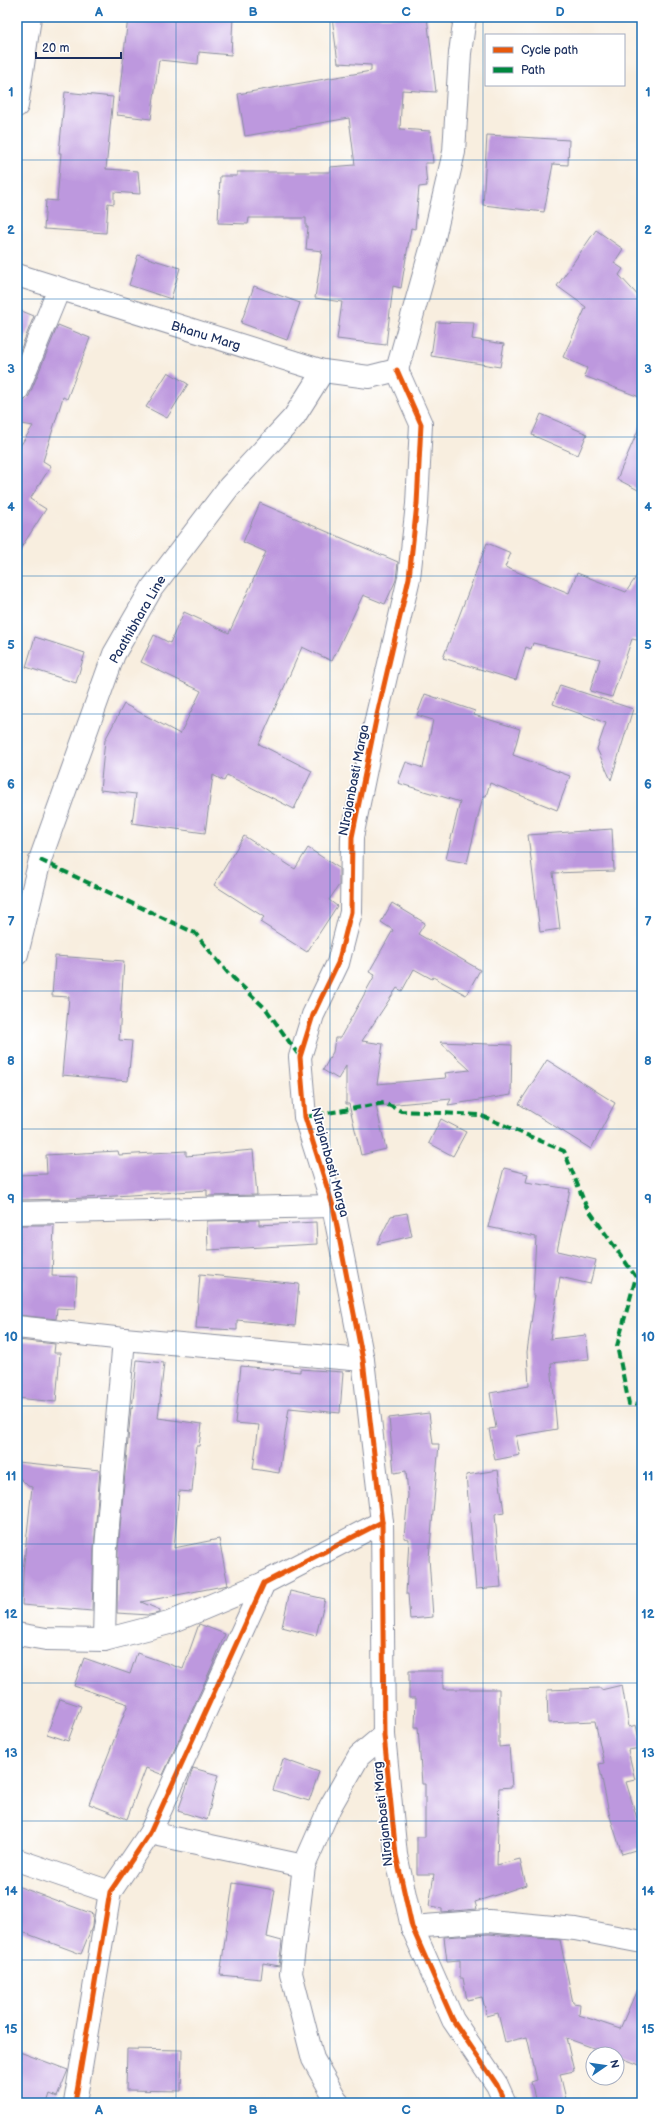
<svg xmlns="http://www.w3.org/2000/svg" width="659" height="2120" font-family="'Balsamiq Sans',sans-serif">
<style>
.building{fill:#bd98de}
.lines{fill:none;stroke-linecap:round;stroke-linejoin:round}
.minor-casing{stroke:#8a8e9e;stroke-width:24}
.minor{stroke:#fff;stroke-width:22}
.quiet{stroke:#00873e;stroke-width:4;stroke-dasharray:8 4;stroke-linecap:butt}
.cycleway-casing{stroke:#fff;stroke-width:8}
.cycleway{stroke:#e8590c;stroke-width:5}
.grid{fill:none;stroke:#1f6fb2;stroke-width:1;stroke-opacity:0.55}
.labels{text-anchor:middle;stroke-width:3.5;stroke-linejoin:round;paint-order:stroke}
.street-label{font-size:13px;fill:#1b2f5e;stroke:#fff}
.neatline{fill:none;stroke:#1f6fb2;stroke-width:1.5}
.grid-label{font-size:13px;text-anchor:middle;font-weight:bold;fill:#1f6fb2}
</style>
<rect width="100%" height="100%" fill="#fff"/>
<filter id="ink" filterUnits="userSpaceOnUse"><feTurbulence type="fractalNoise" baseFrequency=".025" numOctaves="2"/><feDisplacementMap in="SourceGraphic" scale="8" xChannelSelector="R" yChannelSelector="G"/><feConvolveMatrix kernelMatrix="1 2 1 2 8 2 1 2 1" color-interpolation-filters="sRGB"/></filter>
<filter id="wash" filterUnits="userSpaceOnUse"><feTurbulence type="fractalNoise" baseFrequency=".012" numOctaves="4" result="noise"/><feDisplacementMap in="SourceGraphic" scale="16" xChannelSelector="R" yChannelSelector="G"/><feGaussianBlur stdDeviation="0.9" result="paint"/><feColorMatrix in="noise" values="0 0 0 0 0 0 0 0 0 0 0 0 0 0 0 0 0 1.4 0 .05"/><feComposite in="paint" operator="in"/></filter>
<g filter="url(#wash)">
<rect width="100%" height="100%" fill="#f8eedf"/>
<g id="blocks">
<!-- building -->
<g class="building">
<polygon points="128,17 233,17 231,55 199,52 198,64 159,60 151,119 117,115"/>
<polygon points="332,17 427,17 436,92 402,90 400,129 430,131 433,163 425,163 427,186 419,187 415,229 411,228 401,288 393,286 386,345 337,339 342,302 315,298 322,251 306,249 308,227 306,227 306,218 249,218 248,224 218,223 220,176 237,176 237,172 330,172 330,167 355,165 349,118 245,136 238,94 371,71 371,65 338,63"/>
<polygon points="65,92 113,97 106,169 138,171 140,194 114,192 114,204 108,203 106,233 44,229 46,200 57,201 61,153 59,153"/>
<polygon points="487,135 569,140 568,165 553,164 544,212 483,205"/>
<polygon points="596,230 623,249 614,263 623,269 619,275 642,300 642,398 584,376 587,368 563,357 586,307 557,286"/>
<polygon points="138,255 180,268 171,299 129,285"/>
<polygon points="254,286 300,303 287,340 241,323"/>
<polygon points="17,309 34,316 17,358"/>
<polygon points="436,322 474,323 472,339 504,344 500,367 431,356"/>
<polygon points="58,325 90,338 67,399 63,397 43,461 51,466 30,499 46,509 17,554 17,451 33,426 17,423 17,403 24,401 29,396"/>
<polygon points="168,372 188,384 167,418 146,407"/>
<polygon points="541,414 587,434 578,455 532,435"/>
<polygon points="642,421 642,492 617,479"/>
<polygon points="260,503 398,562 396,580 385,604 363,595 332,661 302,647 259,744 312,771 294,809 227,775 224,781 213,775 205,833 132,823 136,794 100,790 105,740 124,704 180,734 201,691 141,662 154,635 170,643 184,612 229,633 266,552 243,542"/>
<polygon points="487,543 511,553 505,567 569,593 577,573 626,592 642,568 642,641 632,639 612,697 590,691 600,659 533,643 531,649 526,647 516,680 443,658"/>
<polygon points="35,637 85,653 76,683 26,667"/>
<polygon points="560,685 633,709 611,780 597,749 606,723 553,704"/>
<polygon points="425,694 475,711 474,715 520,729 513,755 570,776 557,810 490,783 486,796 483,796 467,863 446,859 460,802 398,783 406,762 423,768 433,720 417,715"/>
<polygon points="612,829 614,871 553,873 560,929 540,932 528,835"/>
<polygon points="244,836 295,869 308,848 339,868 339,885 329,900 337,906 307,952 260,922 264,917 214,885"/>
<polygon points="392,903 425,923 418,934 480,970 466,995 433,977 432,979 414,969 402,991 397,988 362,1041 383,1044 377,1084 446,1078 445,1073 470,1070 440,1042 512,1045 511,1095 448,1105 451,1099 376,1106 386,1149 361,1155 349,1104 346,1104 346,1066 338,1079 323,1070 333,1052 335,1038 340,1038 375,975 369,972 393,930 381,922"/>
<polygon points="55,956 124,961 119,1040 132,1041 128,1081 62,1075 69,997 52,996"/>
<polygon points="547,1060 615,1103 591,1149 519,1104"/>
<polygon points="441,1119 466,1132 453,1156 429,1143"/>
<polygon points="253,1150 257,1195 207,1196 207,1190 69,1199 17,1200 17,1175 47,1174 46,1155 118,1151 119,1155 186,1151 186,1156"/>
<polygon points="504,1168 528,1174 526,1182 570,1189 557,1251 596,1260 590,1284 560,1277 550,1339 586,1335 589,1359 551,1363 557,1429 516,1436 520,1455 495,1460 489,1429 496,1428 490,1393 529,1386 527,1352 535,1295 533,1295 536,1237 488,1227"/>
<polygon points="407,1213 412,1236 377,1244 391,1216"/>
<polygon points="259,1220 259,1225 316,1222 317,1244 208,1250 207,1221"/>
<polygon points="17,1225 54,1225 52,1276 77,1277 75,1309 57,1308 56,1319 17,1315"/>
<polygon points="200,1274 299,1284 295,1326 237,1320 237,1330 196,1328"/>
<polygon points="17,1340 55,1344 54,1353 60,1353 56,1402 17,1398"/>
<polygon points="137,1360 164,1363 158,1418 202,1424 199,1446 196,1446 192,1492 179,1491 174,1548 219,1539 228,1585 141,1602 160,1610 160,1613 149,1615 117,1613 118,1549 131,1408 132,1409"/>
<polygon points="241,1366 300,1372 300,1369 343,1372 340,1413 289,1408 279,1473 253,1469 259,1425 235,1423"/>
<polygon points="429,1413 433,1444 439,1444 429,1558 433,1617 410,1619 408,1594 406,1594 409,1539 404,1538 408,1495 406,1471 394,1473 389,1418"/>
<polygon points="17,1462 100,1470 94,1548 92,1611 22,1605 23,1572 32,1487 28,1486 17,1475"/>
<polygon points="498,1470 504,1512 495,1514 501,1587 476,1589 466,1475"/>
<polygon points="290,1591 325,1599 316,1636 282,1627"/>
<polygon points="199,1624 225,1634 212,1666 163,1775 146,1768 127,1819 89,1804 128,1704 74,1686 84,1658 130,1674 137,1653 183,1669"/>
<polygon points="409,1671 443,1671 443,1689 499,1689 499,1747 509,1746 512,1787 499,1788 497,1865 520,1859 526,1885 475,1902 477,1909 442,1912 442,1908 429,1906 434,1874 417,1874 417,1837 425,1837 425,1784 422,1784 418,1727 415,1727 416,1698 409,1698"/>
<polygon points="622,1685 629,1727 636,1725 641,1748 628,1750 635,1780 626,1782 642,1835 642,1848 622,1854 609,1813 599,1764 604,1763 595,1721 548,1723 547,1690 601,1688 601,1690"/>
<polygon points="60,1699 81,1706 68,1741 47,1734"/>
<polygon points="283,1759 319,1772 309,1801 273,1790"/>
<polygon points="193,1768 218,1775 207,1820 178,1811"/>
<polygon points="233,1883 275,1890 267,1937 282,1941 279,1966 263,1963 261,1979 220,1975"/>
<polygon points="17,1886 93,1914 92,1927 81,1954 17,1930"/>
<polygon points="489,1934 560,1940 573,2003 580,2004 579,2015 620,2029 642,1978 642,2066 617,2056 617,2054 610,2054 566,2038 574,2071 560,2074 567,2103 536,2103 531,2082 537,2080 527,2037 505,2042 498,2013 487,2016 482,1997 467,2000 463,1978 460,1978 460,1960 447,1961 444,1937"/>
<polygon points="127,2049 182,2050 181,2091 126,2090"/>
<polygon points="17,2051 68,2070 57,2097 50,2094 47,2103 17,2103"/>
</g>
</g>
</g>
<g filter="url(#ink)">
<use href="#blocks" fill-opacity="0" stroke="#8a8e9e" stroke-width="1"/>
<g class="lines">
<!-- minor casing -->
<g class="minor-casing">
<g id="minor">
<polyline points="17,106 30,17"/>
<polyline points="17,275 323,371 369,377 397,370"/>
<polyline points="397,370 421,424 417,504 409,578 377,715 352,837 351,912 338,963 313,1015 300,1057 305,1117 333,1206 363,1360 382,1522 384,1735 396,1855 412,1927 453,2020 497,2085 505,2103"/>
<polyline points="397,370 433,242 454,152 460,53 465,17"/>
<polyline points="17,391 59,289"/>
<polyline points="17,954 40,860 114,654 152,588 229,487 294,417 323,371"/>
<polyline points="17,1213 333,1206"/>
<polyline points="17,1327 124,1339 363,1360"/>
<polyline points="17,1634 46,1639 104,1640 169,1623 264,1583"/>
<polyline points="104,1640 106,1548 124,1339"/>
<polyline points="150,1833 304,1866 330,1807 359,1756 384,1735"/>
<polyline points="17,1860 110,1892"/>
<polyline points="304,1866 291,1973 313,2059 338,2103"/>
<polyline points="412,1927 489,1921 575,1929 642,1942"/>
<polyline points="75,2103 110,1892 150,1833 264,1583 382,1522"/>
</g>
</g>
<!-- minor -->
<use href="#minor" class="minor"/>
<!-- quiet -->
<g class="quiet">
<polyline points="40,860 195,933 228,973 266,1009 300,1057"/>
<polyline points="305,1117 384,1103 401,1111 480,1115 564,1151 586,1206 636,1277 617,1346 629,1404 642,1405"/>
</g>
<!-- cycleway casing -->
<g class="cycleway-casing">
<g id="cycleway">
<polyline points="397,370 421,424 417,504 409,578 377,715 352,837 351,912 338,963 313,1015 300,1057 305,1117 333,1206 363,1360 382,1522 384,1735 396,1855 412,1927 453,2020 497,2085 505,2103"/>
<polyline points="75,2103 110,1892 150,1833 264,1583 382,1522"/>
</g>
</g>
<!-- cycleway -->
<use href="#cycleway" class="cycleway"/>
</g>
</g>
<!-- grid -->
<path class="grid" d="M176 17V2103M330 17V2103M483 17V2103M17 160H642M17 299H642M17 437H642M17 576H642M17 714H642M17 852H642M17 991H642M17 1129H642M17 1268H642M17 1406H642M17 1544H642M17 1683H642M17 1821H642M17 1960H642"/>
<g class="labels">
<!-- street labels -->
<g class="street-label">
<text transform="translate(206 335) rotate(17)" y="5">Bhanu Marg</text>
<text transform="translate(137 619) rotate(-60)" y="5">Paathibhara Line</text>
<text transform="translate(353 780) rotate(-79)" y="5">NIrajanbasti Marga</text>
<text transform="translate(331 1162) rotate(75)" y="5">NIrajanbasti Marga</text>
<text transform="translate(382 1814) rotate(-96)" y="5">NIrajanbasti Marg</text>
</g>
</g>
<!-- margin -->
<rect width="659" height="2120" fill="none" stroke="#fff" stroke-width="44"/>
<!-- legend -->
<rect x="485" y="34" width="140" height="52" fill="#ffffff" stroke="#a4acbf"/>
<rect x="493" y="47" width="20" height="6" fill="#e8590c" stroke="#a4acbf"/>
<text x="521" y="54" font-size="12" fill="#1b2f5e">Cycle path</text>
<rect x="493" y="67" width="20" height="6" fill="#00873e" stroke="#a4acbf"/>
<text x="521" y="74" font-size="12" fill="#1b2f5e">Path</text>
<!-- north arrow -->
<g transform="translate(605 2066) rotate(77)"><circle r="19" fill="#ffffff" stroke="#a4acbf"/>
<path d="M0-3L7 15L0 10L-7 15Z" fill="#1f6fb2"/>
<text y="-6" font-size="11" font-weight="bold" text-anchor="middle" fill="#1b2f5e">N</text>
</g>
<!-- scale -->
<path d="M36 52v6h85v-6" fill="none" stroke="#1b2f5e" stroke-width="2"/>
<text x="42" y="52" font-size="12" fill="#1b2f5e" stroke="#ffffff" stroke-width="3" paint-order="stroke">20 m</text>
<rect x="22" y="22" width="615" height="2076" class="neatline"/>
<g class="grid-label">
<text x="99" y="16">A</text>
<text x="253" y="16">B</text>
<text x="406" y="16">C</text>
<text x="560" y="16">D</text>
<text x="11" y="96">1</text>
<text x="648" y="96">1</text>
<text x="11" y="234">2</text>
<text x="648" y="234">2</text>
<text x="11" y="373">3</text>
<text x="648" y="373">3</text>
<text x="11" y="511">4</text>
<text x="648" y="511">4</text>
<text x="11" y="649">5</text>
<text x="648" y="649">5</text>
<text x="11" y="788">6</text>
<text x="648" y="788">6</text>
<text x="11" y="926">7</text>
<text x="648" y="926">7</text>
<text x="11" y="1065">8</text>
<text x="648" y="1065">8</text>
<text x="11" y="1203">9</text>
<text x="648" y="1203">9</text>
<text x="11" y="1341">10</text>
<text x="648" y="1341">10</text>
<text x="11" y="1480">11</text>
<text x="648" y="1480">11</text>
<text x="11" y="1618">12</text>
<text x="648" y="1618">12</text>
<text x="11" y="1757">13</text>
<text x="648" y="1757">13</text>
<text x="11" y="1895">14</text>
<text x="648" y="1895">14</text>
<text x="11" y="2033">15</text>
<text x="648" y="2033">15</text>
<text x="99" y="2114">A</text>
<text x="253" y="2114">B</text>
<text x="406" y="2114">C</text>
<text x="560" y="2114">D</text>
</g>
</svg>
